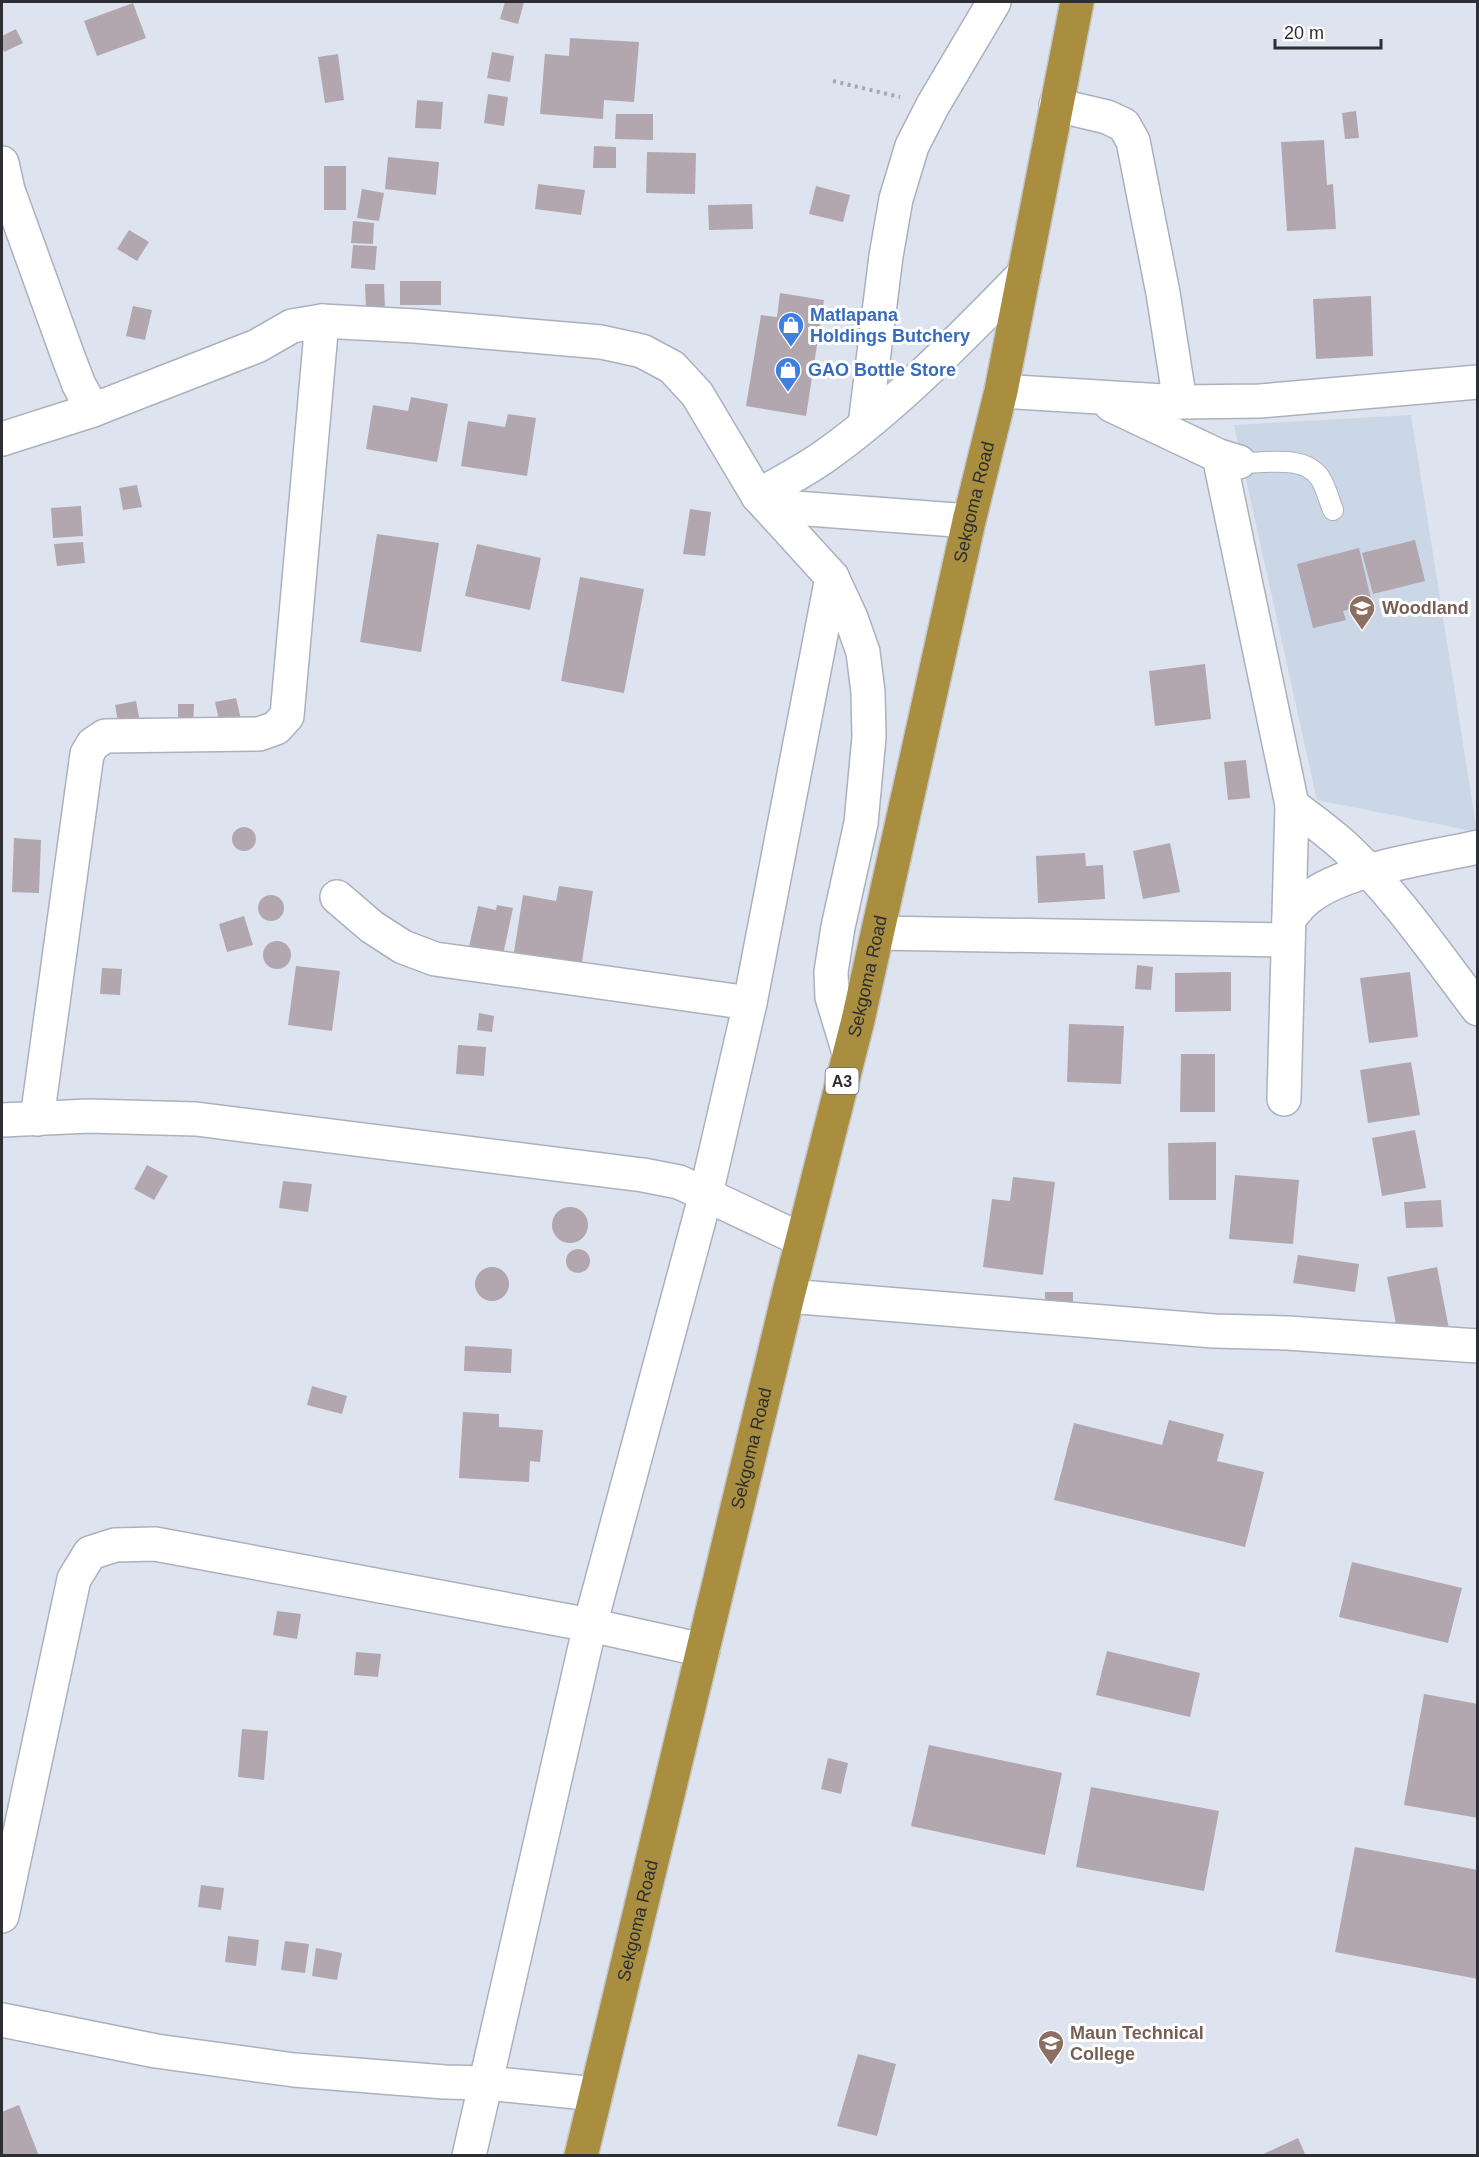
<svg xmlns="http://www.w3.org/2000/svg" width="1479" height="2157" font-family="Helvetica,sans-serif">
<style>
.built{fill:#cbd6e7}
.building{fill:#b2a7ae}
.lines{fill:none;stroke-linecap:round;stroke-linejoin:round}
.lane-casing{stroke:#abb1bc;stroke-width:22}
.street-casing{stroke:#abb1bc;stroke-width:36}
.highway-casing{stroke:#c4c4c6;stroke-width:36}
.path{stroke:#a2a8b1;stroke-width:4;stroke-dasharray:3 4.5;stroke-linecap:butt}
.lane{stroke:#fff;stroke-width:20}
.street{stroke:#fff;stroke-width:33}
.highway{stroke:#a98e3f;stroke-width:33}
.labels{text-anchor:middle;stroke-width:6;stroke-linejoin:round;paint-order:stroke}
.shield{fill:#fff;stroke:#6b6d70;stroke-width:1.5}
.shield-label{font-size:16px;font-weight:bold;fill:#2c2e33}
.shop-label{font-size:18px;font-weight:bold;fill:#366cbe;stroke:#fff;text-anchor:start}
.street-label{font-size:18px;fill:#2c2e33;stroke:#fff}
.education-label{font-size:18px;font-weight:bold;fill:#785e54;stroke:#fff;text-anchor:start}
</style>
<rect width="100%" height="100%" fill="#dde4ef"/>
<!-- built -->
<polygon class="built" points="1411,415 1477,832 1317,800 1234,425"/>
<!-- building -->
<g class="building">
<polygon points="505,2 524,2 518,24 500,19"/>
<polygon points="133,3 146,38 97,56 84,21"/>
<polygon points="16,29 23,43 4,52 2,46 2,36"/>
<polygon points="570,38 639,42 634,102 604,100 603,119 540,114 545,54 569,56"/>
<polygon points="492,52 514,56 510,82 487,78"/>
<polygon points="338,54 344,100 325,103 318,57"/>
<polygon points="488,94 508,97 504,126 484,123"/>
<polygon points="417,100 443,102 441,129 415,128"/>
<polygon points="1356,111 1359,138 1345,139 1342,113"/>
<polygon points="616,114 653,114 653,140 615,139"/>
<polygon points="1324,140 1327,185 1333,184 1336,229 1287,231 1281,142"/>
<polygon points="594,146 616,147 616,168 593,168"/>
<polygon points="647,152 696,153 695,194 646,193"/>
<polygon points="388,157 439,162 436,195 385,189"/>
<rect x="324" y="166" width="22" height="44"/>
<polygon points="538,184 585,190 581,215 535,209"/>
<polygon points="816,186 850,195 843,222 809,214"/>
<polygon points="362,189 384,193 379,221 357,218"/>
<polygon points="752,204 753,229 709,230 708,205"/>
<polygon points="353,221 374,223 373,244 351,243"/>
<polygon points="129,230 149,242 137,261 117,249"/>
<polygon points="353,245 377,246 375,270 351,268"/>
<rect x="400" y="281" width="41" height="24"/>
<polygon points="365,284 384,284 385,309 366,310"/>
<polygon points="780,293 824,300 806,416 746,406 761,315 777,317"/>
<polygon points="1371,296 1373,356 1316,359 1313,299"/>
<polygon points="133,306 152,310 145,340 126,336"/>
<polygon points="411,397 448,404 437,462 366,449 373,405 408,411"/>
<polygon points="508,414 536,418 527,476 461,466 468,421 505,427"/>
<polygon points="137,485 142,507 123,510 119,488"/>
<polygon points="81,506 83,536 53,538 51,508"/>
<polygon points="690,509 711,512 705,556 683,554"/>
<polygon points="377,534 439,543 421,652 360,642"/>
<polygon points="1415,540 1425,581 1373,594 1362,553"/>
<polygon points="83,542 85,563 57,566 54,544"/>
<polygon points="477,544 541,558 530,610 465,596"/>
<polygon points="1359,548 1372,603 1343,611 1346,620 1313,628 1297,564"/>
<polygon points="580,577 644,589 624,693 561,681"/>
<polygon points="1205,664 1211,719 1155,726 1149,671"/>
<polygon points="236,698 242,724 221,729 215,702"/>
<polygon points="136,701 140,722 119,727 115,705"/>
<polygon points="178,704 194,704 193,727 178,727"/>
<polygon points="1246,760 1250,798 1228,800 1224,762"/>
<circle cx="244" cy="839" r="12"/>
<polygon points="14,838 41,840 39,893 12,892"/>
<polygon points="1170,843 1180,892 1143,899 1133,851"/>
<polygon points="1085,853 1086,866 1103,865 1105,899 1038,903 1036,856"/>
<polygon points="559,886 593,891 581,968 513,958 523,895 556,901"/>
<circle cx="271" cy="908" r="13"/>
<polygon points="497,905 513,908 503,955 469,947 478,906 496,910"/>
<polygon points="244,916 253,945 227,952 219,924"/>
<circle cx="277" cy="955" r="14"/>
<polygon points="1137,965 1153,967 1151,990 1135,989"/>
<polygon points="296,966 340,971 332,1031 288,1025"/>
<polygon points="102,968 122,969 120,995 100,994"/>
<polygon points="1231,972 1231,1011 1175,1012 1175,973"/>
<polygon points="1410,972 1418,1037 1369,1043 1360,978"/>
<polygon points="479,1013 494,1016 492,1032 477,1030"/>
<polygon points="1069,1024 1124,1026 1121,1084 1067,1082"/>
<polygon points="458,1045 486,1047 484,1076 456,1074"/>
<polygon points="1181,1054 1215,1054 1215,1112 1180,1112"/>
<polygon points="1411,1062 1420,1115 1368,1123 1360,1070"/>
<polygon points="1415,1130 1426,1188 1382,1196 1372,1138"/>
<polygon points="1216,1142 1216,1200 1169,1200 1168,1143"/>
<polygon points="147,1165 168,1176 154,1200 134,1189"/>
<polygon points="1235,1175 1299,1180 1293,1244 1229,1239"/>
<polygon points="1013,1177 1055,1182 1043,1275 983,1267 992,1199 1010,1201"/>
<polygon points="283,1181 312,1184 308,1212 279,1208"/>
<polygon points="1441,1200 1443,1227 1406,1228 1404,1202"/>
<circle cx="570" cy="1225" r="18"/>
<circle cx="578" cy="1261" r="12"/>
<polygon points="1298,1255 1359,1264 1355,1292 1293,1283"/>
<polygon points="1437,1267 1449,1329 1399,1339 1387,1277"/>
<circle cx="492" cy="1284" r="17"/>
<rect x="1045" y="1292" width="28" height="21"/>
<polygon points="465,1346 512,1349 511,1373 464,1371"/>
<polygon points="312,1386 347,1396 342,1414 307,1405"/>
<polygon points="463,1412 499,1414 499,1427 543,1430 540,1462 530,1461 529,1482 459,1478"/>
<polygon points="1169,1420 1224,1434 1217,1461 1264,1472 1245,1547 1054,1500 1074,1423 1162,1445"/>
<polygon points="1352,1562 1462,1588 1448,1643 1339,1617"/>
<polygon points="277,1611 301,1614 297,1639 273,1635"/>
<polygon points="1107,1651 1200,1673 1190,1717 1096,1695"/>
<polygon points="356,1652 381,1654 378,1677 354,1675"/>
<polygon points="1424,1694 1478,1704 1478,1818 1404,1805"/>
<polygon points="242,1729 268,1731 264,1780 238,1777"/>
<polygon points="929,1745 1062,1773 1045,1855 911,1826"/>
<polygon points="828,1758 848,1763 841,1794 821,1789"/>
<polygon points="1091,1787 1219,1811 1204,1891 1076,1867"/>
<polygon points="1355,1847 1478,1870 1478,1979 1335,1952"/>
<polygon points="201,1885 224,1888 221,1910 198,1907"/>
<polygon points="228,1936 259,1940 256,1966 225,1962"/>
<polygon points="285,1941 309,1944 305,1973 281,1970"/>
<polygon points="316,1948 342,1953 337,1980 312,1976"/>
<polygon points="858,2054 896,2064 877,2136 837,2126"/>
<polygon points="19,2105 39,2156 2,2156 2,2112"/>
<polygon points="1298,2138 1306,2156 1259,2156"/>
</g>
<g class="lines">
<!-- lane casing -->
<g class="lane-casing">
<path id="lane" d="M1243 463C1266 463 1305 455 1320 478 1326 487 1329 500 1333 510"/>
</g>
<!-- street casing -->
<g class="street-casing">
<g id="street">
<polyline points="1056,105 1107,117 1124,125 1133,141 1163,293 1180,402"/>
<polyline points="2,163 8,190 69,359 79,385 93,410"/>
<polyline points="1001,391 1180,402 1260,401 1478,382"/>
<polyline points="1111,405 1219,456 1239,462"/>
<polyline points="865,425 886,256 896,199 912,146 933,105 994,2"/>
<polyline points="2,439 93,410 257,346 292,326 322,321 415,326 601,342 642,351 672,367 697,394 758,496 832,577 851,618 863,652 868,692 869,737 861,823 838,927 831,972 832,997 849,1053"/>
<polyline points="1219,456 1292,805 1284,1099"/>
<path d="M758 496C780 483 804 471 825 456 898 404 961 338 1024 274"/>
<polyline points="768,506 969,521"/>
<path d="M1292 805C1310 819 1329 832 1346 848 1397 896 1436 954 1478 1009"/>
<polyline points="337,897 372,927 403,947 435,959 750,1003"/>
<path d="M1289 919C1294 913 1300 904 1307 899 1345 868 1430 858 1478 847"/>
<polyline points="878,933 1288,940"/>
<polyline points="37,1119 87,754 93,744 105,736 259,734 276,728 287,716 322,321"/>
<polyline points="2,1120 89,1116 196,1119 643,1175 679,1182 802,1240"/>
<polyline points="788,1296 1214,1331 1287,1333 1478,1346"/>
<polyline points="2,1916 74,1579 90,1553 115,1545 155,1544 590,1625 703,1650"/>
<polyline points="2,2020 156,2051 294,2070 445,2082 487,2083 596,2094"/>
<polyline points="469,2156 590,1625 706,1194 750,1003 832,577"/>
</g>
</g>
<!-- highway casing -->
<g class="highway-casing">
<g id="highway">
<path id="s1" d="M581 2156 788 1296 858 1020 969 521 1001 391 1077 2"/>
</g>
</g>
<!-- path -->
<polyline class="path" points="833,81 900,97"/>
<!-- lane -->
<use href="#lane" class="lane"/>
<!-- street -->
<use href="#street" class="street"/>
<!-- highway -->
<use href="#highway" class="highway"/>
</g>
<!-- icons -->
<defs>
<g id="shop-pin" transform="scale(1.35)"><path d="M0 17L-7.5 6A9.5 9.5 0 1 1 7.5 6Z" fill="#3f7fe0" stroke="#fff"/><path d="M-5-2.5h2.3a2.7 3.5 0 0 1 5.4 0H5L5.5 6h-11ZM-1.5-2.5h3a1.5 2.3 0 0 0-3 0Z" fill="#fff"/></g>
<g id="school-pin" transform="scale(1.35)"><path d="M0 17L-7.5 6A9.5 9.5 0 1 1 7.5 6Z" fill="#8d6e63" stroke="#fff"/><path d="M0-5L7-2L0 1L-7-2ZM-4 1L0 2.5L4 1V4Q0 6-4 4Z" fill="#fff"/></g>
</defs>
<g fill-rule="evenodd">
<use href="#shop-pin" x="791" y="325"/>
<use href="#shop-pin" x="788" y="370"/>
<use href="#school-pin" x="1362" y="608"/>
<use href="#school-pin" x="1051" y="2043"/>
</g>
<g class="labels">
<!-- shield labels -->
<rect class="shield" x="825.5" y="1068" width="33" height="26" rx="4.5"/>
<g class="shield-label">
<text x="842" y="1087">A3</text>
</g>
<!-- shop labels -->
<g class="shop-label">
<text x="810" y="321">Matlapana<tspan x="810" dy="21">Holdings Butchery</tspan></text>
<text x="808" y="376">GAO Bottle Store</text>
</g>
<!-- street labels -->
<g class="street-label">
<text dy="6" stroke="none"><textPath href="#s1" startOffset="1700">Sekgoma Road</textPath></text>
<text dy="6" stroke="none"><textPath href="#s1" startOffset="1214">Sekgoma Road</textPath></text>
<text dy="6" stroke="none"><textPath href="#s1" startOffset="728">Sekgoma Road</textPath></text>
<text dy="6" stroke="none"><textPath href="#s1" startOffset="242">Sekgoma Road</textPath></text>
</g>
<!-- education labels -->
<g class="education-label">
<text x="1382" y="614">Woodland</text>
<text x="1070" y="2039">Maun Technical<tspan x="1070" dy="21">College</tspan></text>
</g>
</g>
<!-- border -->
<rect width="1479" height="2157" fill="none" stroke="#2c2e33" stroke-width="6"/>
<!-- scale -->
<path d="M1275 39v9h106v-9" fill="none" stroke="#2c2e33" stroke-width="3"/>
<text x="1284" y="39" font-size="18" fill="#2c2e33" stroke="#ffffff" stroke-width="4.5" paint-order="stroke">20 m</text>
</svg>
